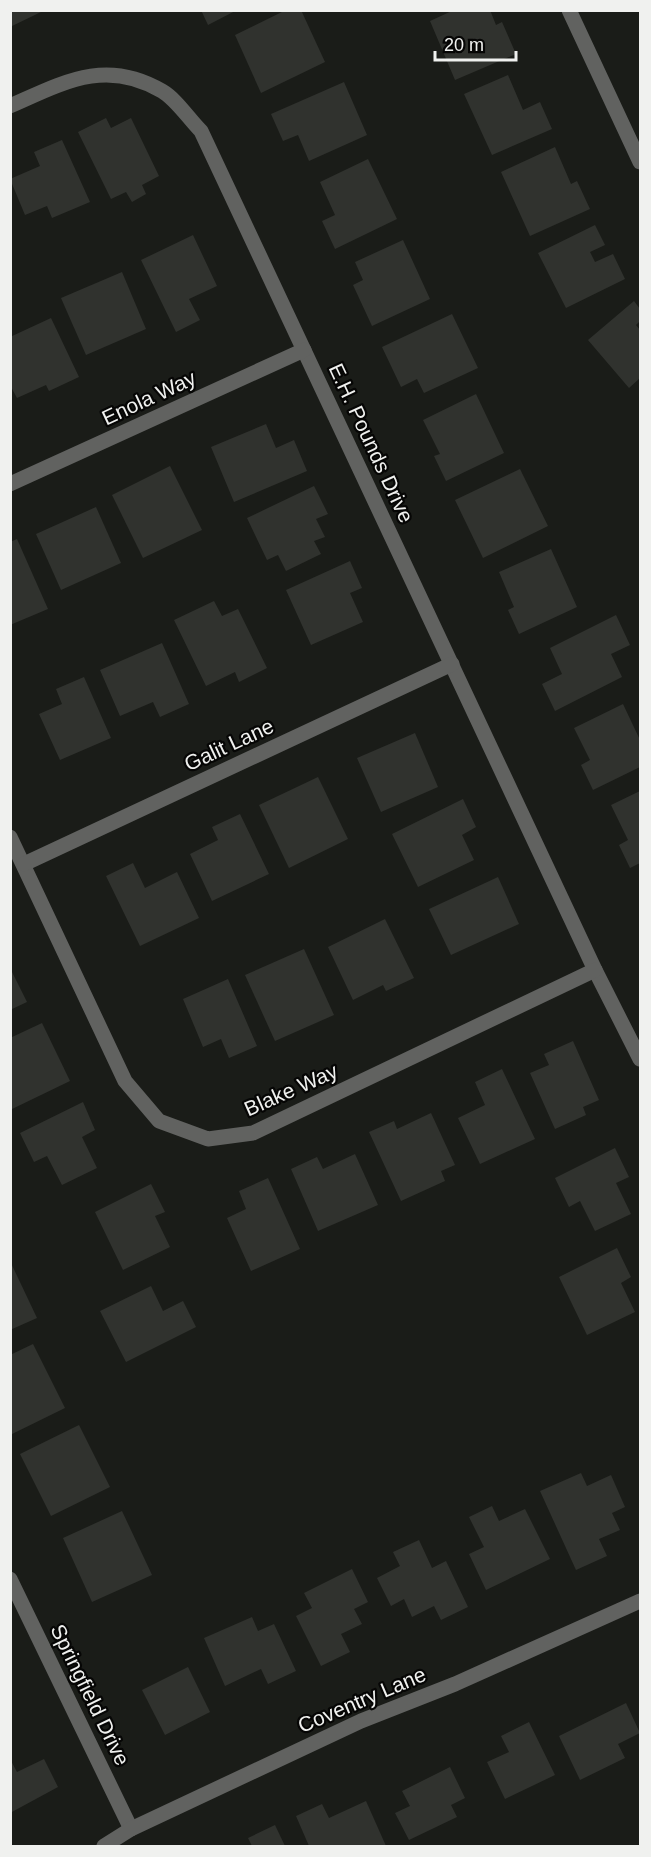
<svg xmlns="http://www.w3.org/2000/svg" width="651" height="1857" font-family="Arial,sans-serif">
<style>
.building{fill:#30322e}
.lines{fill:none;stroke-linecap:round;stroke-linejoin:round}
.minor{stroke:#616260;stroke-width:15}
.labels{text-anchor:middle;stroke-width:4.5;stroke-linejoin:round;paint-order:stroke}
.street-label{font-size:21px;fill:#f0f1ef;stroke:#060605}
</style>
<rect width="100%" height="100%" fill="#1a1c18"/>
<!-- building -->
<g class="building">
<polygon points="10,10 40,10 41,12 10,27"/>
<polygon points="201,10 237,10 208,25"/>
<polygon points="286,10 301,10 325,62 261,93 235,35"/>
<polygon points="454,10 490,10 496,25 502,22 516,54 455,80 430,21"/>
<polygon points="508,75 523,110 540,102 552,129 492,155 464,94"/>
<polygon points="344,82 367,135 309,161 298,135 283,141 271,114"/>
<polygon points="106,118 111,128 131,118 159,176 142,185 146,194 132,202 126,192 111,199 78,132"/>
<polygon points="62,140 90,202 52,218 47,206 25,215 10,179 40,166 34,152"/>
<polygon points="555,147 571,184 577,181 590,209 530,236 501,172"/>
<polygon points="368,159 397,219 335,249 322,221 335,215 320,182"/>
<polygon points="595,225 605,245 590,252 595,262 613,254 625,279 566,308 538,253"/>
<polygon points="193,235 217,286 189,299 200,320 176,332 141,260"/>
<polygon points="403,240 430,299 372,326 353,285 363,280 355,262"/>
<polygon points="122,272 146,329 86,355 61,298"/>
<polygon points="634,301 640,309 640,321 636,325 640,330 640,378 629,388 588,340"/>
<polygon points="452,314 478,368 424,393 417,379 401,387 382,347"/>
<polygon points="51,318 79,377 49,391 46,385 17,398 10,385 10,337"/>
<polygon points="476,394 504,453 446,481 434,456 440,454 423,420"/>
<polygon points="266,424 276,448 294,440 307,471 234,502 211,447"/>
<polygon points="170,466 202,530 143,558 112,495"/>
<polygon points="520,469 548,526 483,558 455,500"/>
<polygon points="314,486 328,514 316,519 325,537 314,541 321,554 286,571 278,555 267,560 247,518"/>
<polygon points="96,507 121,563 61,590 36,534"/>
<polygon points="17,539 48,609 10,625 10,542"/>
<polygon points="551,549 577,607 519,634 508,610 514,607 499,572"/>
<polygon points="350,561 362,588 350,593 363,622 311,645 286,590"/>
<polygon points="214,601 222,616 238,609 267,668 239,682 235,672 206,686 174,620"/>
<polygon points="616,615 630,645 611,654 622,677 555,711 542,684 562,674 550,648"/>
<polygon points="162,643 189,704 160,717 153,702 120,716 100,670"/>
<polygon points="84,677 111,738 60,760 39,714 62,704 56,689"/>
<polygon points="623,704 640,740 640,767 593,790 581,765 590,760 574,728"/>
<polygon points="415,733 438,787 381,812 357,758"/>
<polygon points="318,777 348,839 289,868 259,805"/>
<polygon points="640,791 640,863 630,868 619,845 628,840 611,805"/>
<polygon points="463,799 476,827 462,835 474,860 418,887 392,834"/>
<polygon points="240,814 269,874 212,901 190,854 218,840 212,827"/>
<polygon points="133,863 145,888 177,872 199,918 140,946 106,876"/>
<polygon points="498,877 519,924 451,955 429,909"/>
<polygon points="385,919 414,978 386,991 383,985 353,1000 328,947"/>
<polygon points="304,949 334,1015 275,1041 245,975"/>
<polygon points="10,968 27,1002 10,1010"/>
<polygon points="228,979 257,1046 229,1058 221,1039 203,1047 183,999"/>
<polygon points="42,1023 70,1081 10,1110 10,1038"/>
<polygon points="573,1041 599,1100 583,1107 586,1115 555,1129 530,1073 549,1065 544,1054"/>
<polygon points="502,1069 535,1139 480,1164 458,1118 485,1105 475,1082"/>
<polygon points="83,1102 95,1130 82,1137 97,1168 62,1185 47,1156 34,1162 20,1133"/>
<polygon points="431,1113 455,1165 441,1171 445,1181 401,1201 369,1132 394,1121 397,1129"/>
<polygon points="615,1148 629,1177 616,1183 631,1214 595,1231 580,1201 569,1207 555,1178"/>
<polygon points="355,1154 378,1205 318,1231 291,1169 317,1157 323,1169"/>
<polygon points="268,1178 300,1249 251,1271 227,1218 246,1209 239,1191"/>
<polygon points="151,1184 165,1212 155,1216 170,1247 123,1270 95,1212"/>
<polygon points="617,1248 631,1277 621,1283 635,1312 587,1335 559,1277"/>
<polygon points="10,1261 37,1318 10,1330"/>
<polygon points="151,1286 163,1311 183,1301 196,1327 126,1362 100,1311"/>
<polygon points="33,1344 65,1408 10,1435 10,1355"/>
<polygon points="79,1425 110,1487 51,1516 20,1454"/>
<polygon points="581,1473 587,1486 611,1475 625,1507 612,1513 620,1530 599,1539 607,1556 576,1570 540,1491"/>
<polygon points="492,1506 499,1521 525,1509 550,1559 486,1590 469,1554 484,1547 469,1517"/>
<polygon points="122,1511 152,1575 92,1602 63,1538"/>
<polygon points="419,1540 432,1568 446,1561 468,1607 441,1620 434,1606 412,1617 404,1599 391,1606 377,1578 400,1566 393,1552"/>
<polygon points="352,1569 368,1602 354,1609 362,1624 341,1634 350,1652 321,1666 296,1616 312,1608 304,1593"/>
<polygon points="252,1617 258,1631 274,1624 296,1671 268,1684 261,1669 225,1686 204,1638"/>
<polygon points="188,1667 210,1712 165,1735 142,1690"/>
<polygon points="626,1703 640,1733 618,1744 625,1758 580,1780 559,1736"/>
<polygon points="529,1722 555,1775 505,1799 487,1762 509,1752 501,1736"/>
<polygon points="10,1759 17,1772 44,1759 58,1787 10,1813"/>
<polygon points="450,1767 465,1798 451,1805 457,1817 409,1840 395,1813 410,1806 402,1791"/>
<polygon points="366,1801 386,1846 309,1846 296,1816 322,1804 329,1818"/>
<polygon points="275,1825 285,1846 252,1846 248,1838"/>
</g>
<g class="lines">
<!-- minor -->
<g class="minor">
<polyline points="569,10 640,162"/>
<path d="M10 106C64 82 106 58 162 91 176 99 189 119 201 131L595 970 640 1059"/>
<polyline points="10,484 304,350"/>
<polyline points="10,837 125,1081 159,1121 208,1139 253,1133 595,970"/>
<polyline points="24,864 452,664"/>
<polyline points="10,1579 131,1829"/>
<polyline points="104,1846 131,1829 361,1721 455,1684 640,1601"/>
</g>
</g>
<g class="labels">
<!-- street labels -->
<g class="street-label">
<text transform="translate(149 398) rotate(-25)" y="7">Enola Way</text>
<text transform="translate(371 443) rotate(65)" y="7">E.H. Pounds Drive</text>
<text transform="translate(229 745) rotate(-25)" y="7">Galit Lane</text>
<text transform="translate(291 1090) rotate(-24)" y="7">Blake Way</text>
<text transform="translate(90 1695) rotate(64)" y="7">Springfield Drive</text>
<text transform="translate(362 1700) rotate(-23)" y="7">Coventry Lane</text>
</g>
</g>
<!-- border -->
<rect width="651" height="1857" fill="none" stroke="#f0f1ef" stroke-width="24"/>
<!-- scale -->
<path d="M435 51v9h81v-9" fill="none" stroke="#f0f1ef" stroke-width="3"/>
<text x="444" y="51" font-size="18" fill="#f0f1ef" stroke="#060605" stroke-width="4.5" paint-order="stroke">20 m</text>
</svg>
